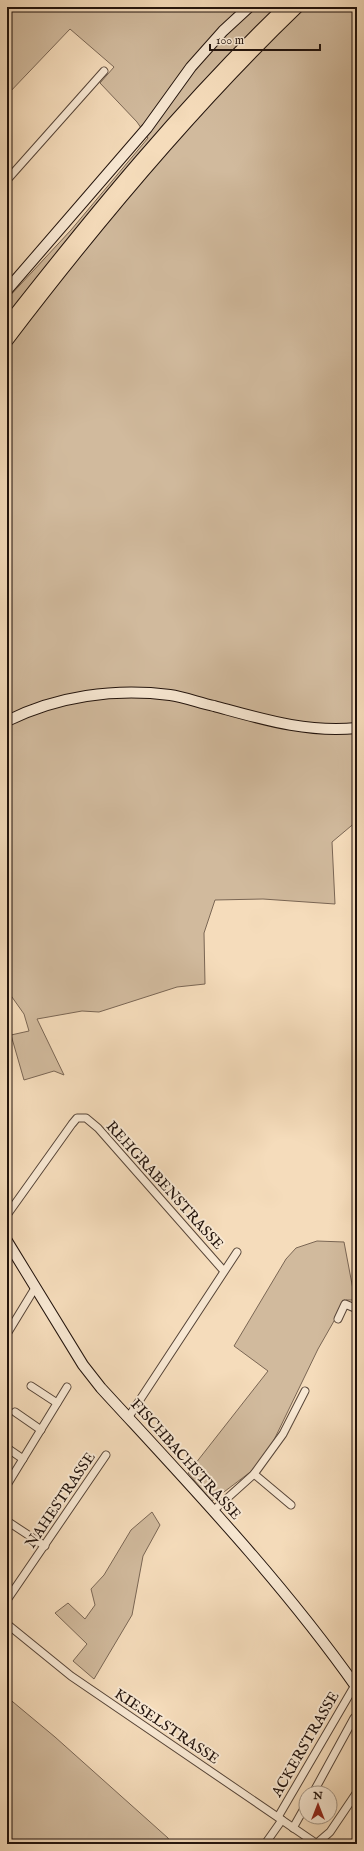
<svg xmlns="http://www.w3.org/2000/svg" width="364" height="1851" font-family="'IM FELL English',serif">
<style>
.green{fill:#d1ba9d;stroke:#7a6654}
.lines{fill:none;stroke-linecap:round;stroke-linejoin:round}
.street-casing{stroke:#574538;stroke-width:9}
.secondary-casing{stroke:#22130c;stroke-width:12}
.highway-casing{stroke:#22130c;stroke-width:14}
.street{stroke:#f8e8d3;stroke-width:7}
.secondary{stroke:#f8e8d3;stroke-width:10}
.highway{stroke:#f5dcbb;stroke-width:12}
.labels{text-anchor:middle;stroke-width:4;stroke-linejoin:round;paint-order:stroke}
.street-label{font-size:15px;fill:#22130c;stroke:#f8e8d3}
</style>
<rect width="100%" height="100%" fill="#f5dcbb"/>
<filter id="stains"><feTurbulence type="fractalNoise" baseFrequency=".005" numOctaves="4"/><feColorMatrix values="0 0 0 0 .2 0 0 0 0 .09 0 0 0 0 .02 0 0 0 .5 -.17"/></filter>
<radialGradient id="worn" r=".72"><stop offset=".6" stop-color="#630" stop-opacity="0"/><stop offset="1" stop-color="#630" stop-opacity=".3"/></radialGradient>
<!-- green -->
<g class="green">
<polygon points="7,7 357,7 357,821 332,842 335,904 263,899 215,900 204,933 205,984 177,987 99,1012 82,1011 37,1019 64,1075 54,1071 24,1080 11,1035 29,1031 24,1014 7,990 7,299 71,230 148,138 137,122 100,83 114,67 70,29 7,95"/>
<polygon points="317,1241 344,1242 355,1300 346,1300 318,1349 273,1442 253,1470 212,1501 188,1473 268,1371 234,1346 286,1259 296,1248"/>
<polygon points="152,1512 160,1525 143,1556 132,1615 94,1679 73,1661 87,1644 55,1613 68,1603 85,1619 95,1605 91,1589 104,1575 131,1530"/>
<polygon points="7,1697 55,1737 168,1838 171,1844 7,1844"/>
</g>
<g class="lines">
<!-- street casing -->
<g class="street-casing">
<g id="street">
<polyline points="7,180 104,71"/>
<polyline points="7,1215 72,1124 77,1118 86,1118 98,1128 223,1270"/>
<polyline points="338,1319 345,1304 357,1309"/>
<polyline points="7,1334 35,1288"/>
<polyline points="31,1386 57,1403"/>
<polyline points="15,1412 41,1430"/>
<polyline points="128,1418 237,1252"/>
<polyline points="7,1448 23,1459"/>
<polyline points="254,1474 291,1505"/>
<polyline points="7,1485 67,1387"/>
<polyline points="213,1511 254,1474 283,1434 305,1391"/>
<polyline points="7,1521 45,1546"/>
<polyline points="7,1600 106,1455"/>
<polyline points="7,1624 71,1676 317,1844"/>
<polyline points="313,1793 354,1718 357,1715"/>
<polyline points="278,1817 355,1685"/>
<polyline points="293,1828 306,1805"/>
<polyline points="265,1844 282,1820"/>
<polyline points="316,1844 330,1832 357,1792"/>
</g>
</g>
<!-- secondary casing -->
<g class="secondary-casing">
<g id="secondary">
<polyline points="7,290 147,128 191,67 223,31 249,7"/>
<path d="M7 721C57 696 114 688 170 695 184 697 200 703 214 706 262 719 306 733 357 728"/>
<path d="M7 1241 83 1365 101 1388C190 1485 281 1580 357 1688"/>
</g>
</g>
<!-- highway casing -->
<g class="highway-casing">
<g id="highway">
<path d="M7 325C94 214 183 105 285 7"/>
<path d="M7 340C96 223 191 109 297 7"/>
</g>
</g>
<!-- street -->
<use href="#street" class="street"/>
<!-- secondary -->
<use href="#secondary" class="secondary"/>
<!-- highway -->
<use href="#highway" class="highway"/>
</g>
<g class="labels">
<!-- street labels -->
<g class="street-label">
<text transform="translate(165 1185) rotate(48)" y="5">REHGRABENSTRASSE</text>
<text transform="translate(186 1459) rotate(48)" y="5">FISCHBACHSTRASSE</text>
<text transform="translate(60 1500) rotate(-56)" y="5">NAHESTRASSE</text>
<text transform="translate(167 1726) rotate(34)" y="5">KIESELSTRASSE</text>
<text transform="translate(305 1744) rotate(-60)" y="5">ACKERSTRASSE</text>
</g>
</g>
<!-- margin -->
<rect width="364" height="1851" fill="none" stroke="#f5dcbb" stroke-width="24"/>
<rect x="8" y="8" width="348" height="1835" fill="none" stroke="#22130c" stroke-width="2"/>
<rect x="12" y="12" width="340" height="1827" fill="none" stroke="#22130c"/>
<!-- north arrow -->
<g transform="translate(318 1805)"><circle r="19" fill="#f8e8d3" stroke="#a29383"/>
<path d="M0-3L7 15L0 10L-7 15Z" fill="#8f2418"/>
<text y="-6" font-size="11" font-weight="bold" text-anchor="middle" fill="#22130c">N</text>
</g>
<!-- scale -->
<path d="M210 44v6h110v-6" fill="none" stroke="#22130c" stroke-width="2"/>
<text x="216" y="44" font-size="12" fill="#22130c" stroke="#f8e8d3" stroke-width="3" paint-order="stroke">100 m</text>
<rect width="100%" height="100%" filter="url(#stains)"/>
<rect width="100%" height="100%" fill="url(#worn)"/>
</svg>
